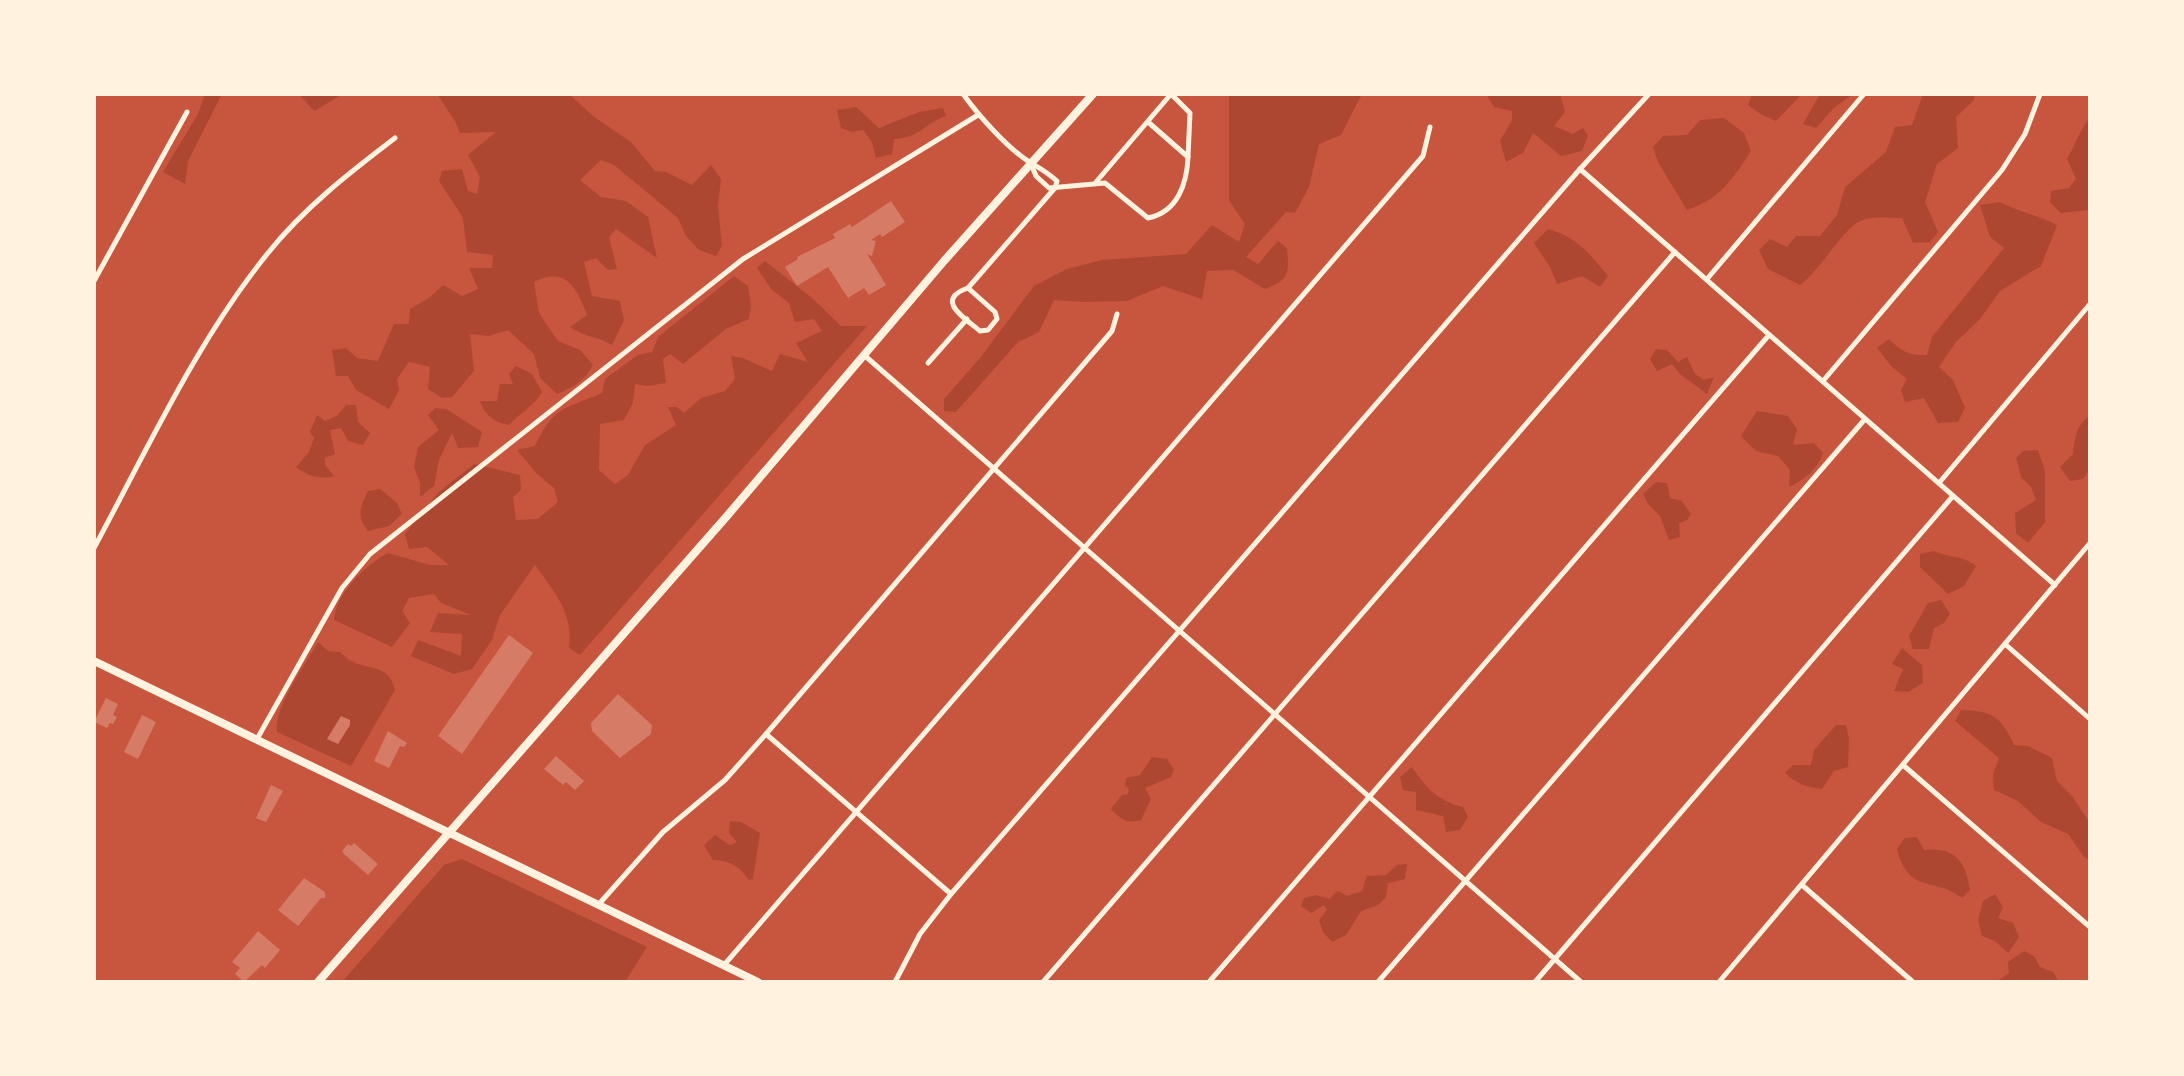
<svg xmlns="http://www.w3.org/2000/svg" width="2184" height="1076" font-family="Quicksand,sans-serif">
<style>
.green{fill:#ae4732}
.building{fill:#d67c66}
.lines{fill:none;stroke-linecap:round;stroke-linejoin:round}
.minor{stroke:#fff3e0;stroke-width:5}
.primary{stroke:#fff3e0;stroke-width:8}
</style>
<rect width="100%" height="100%" fill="#c8553d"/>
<!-- green -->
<g class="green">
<polygon points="205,94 222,94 188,161 185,184 163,172 198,114"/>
<polygon points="299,94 343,94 314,111"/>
<path d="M437 94H569L593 116 631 142 655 171 666 172 692 185 711 165 721 179 718 206 722 246 716 256 699 250 686 236 678 218 614 165 601 160 580 180 601 197 626 201 648 217 657 258 616 229 609 237 617 269 608 270 596 258 584 262 592 296 620 301 624 320 612 345C598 336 583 337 570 327L587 315C577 288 566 266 534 282L539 313 558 341 580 350 593 365C584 381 574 387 557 394L540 378 534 354 508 330 489 336 470 334 474 371 452 397 442 398 428 389 430 367 409 362 397 379 399 390 389 409 356 390 348 376H336L332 350 346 348 357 358 378 361 394 324H409L410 309 429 298 443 285 462 296 478 289 469 268H492L493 255 467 252 463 218 439 181 442 171 462 169 468 191 477 194 480 177 468 155 496 132 460 133 455 121Z"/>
<path d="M1229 94H1362L1341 135 1319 144 1309 187 1295 213 1286 212 1246 257 1258 264 1278 241 1287 248C1289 274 1290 279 1265 289L1233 270 1207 271 1202 299 1163 286 1127 301 1083 302 1054 300 1039 332 1018 342 956 412 944 411V399L980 358 1034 286 1067 269 1102 260 1186 254 1212 225 1239 242 1245 224 1229 200Z"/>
<polygon points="1486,94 1560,94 1565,112 1554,126 1573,134 1583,128 1588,136 1582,151 1561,156 1533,133 1523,153 1506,162 1500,141 1512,120 1512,111 1494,107"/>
<polygon points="1752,94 1802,94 1776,121 1759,113 1748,105"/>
<polygon points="1820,94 1853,94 1833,109 1816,128 1803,124"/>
<path d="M1923 94H1975L1974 100 1956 117 1958 148 1937 164 1925 202 1938 232 1930 242 1913 243 1902 218C1890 218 1874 216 1863 220 1845 225 1820 271 1800 285L1768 269 1759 250 1770 239 1787 247 1796 236H1820L1837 215 1845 187 1886 152 1895 127 1912 125Z"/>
<path d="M856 107 879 128 919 112 943 108 946 116C923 124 920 138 894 139L892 154 876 158 872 142 863 130 852 132 841 128 837 110Z"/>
<path d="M1724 118 1744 133 1751 151C1732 180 1720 199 1687 210L1658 162 1653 147 1663 136 1687 135 1700 120Z"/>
<path d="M2090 118V210L2061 213 2050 202 2051 191 2069 188 2076 179 2067 159C2074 148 2082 125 2090 118Z"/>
<path d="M2000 202C2019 212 2038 215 2057 225L2041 266 2000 291 1980 319 1956 342 1939 367 1953 380 1965 408 1958 422 1938 423 1924 398 1905 402 1901 390 1907 379 1892 367 1877 348 1889 339C1901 351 1909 356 1927 355L1932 337 2004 248 1990 237 1980 205Z"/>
<path d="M1548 229C1577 237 1589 253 1608 276L1600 287 1582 276 1557 284 1550 267 1534 243Z"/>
<path d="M765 261 812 298 841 326H867L580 655 569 648C574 614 554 591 535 565L500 615 492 640 472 669 454 674 411 656 418 640 461 656 462 634 430 632 438 613 471 615 441 603 434 594 409 598 402 611 410 623 392 647 334 620C335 595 366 564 388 553L430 565H449L427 547 409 549 405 534 439 492 474 464 520 475 521 490 513 497 516 520 538 519 558 502 554 488 537 474 517 450 535 446C555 405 563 410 602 393L605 379 638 355 652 352 658 337 734 276 748 286 751 307 749 319 726 329 683 364 670 354 663 359 666 383 647 386 635 384 633 403 624 420 600 424 599 470 615 484 628 475 645 445 676 425 668 407H677L684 413 701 398 725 391 735 379 731 356 743 358 772 371 780 354 808 362 796 343 822 331 814 319 795 322 789 303 772 290 757 268Z"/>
<polygon points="1656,349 1667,350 1678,362 1687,357 1695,374 1704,380 1714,377 1707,394 1680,374 1672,364 1657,371 1650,359"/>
<path d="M516 366 532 374 542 392C533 407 521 412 509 425 495 423 484 415 480 401H497L500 384H513L509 374Z"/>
<path d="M346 405H356L358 422 370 433 363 445 348 441 341 428 330 430 335 454 325 458V465L334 476C319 480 308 476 296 467L309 452 314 438 310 432 317 415 325 421 337 416Z"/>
<polygon points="435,408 446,409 482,432 478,447 458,448 452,433 439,460 434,486 420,497 420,483 414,467 418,447 439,430 428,415"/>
<path d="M1757 411 1788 416 1797 429 1793 445 1814 443 1823 453C1817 470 1805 479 1789 487L1790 470 1778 456 1756 451 1741 436Z"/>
<path d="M2090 416V469L2083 479 2070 481 2060 467 2073 454C2074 440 2077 423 2090 416Z"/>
<polygon points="2038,450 2045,471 2045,522 2028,543 2016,533 2015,513 2036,500 2031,487 2021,477 2016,458 2023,451"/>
<polygon points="1656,482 1667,483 1670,498 1682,501 1691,514 1687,520 1679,523 1680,537 1669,540 1660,516 1648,504 1643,494"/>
<path d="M380 489 397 503 402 514 389 526 368 531C356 516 360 507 368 491Z"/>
<path d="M1934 551C1949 558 1963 555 1976 566L1964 586 1948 594 1920 567V554Z"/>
<polygon points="1941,600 1950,614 1944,623 1934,628 1929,649 1913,649 1909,636 1928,603"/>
<path d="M318 642 328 651 340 652C360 675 388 658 395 690L351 766 277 732C273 708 306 664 318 642Z"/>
<polygon points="1902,648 1922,665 1923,683 1908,692 1894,691 1903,669 1892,664"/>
<path d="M1961 710C1992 711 2001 716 2014 745L2028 746 2052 758 2057 781 2072 796 2090 823V860L2084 857 2068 834 2041 822 2018 801 1994 790 1993 774 1999 758 1955 721Z"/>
<path d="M1836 725H1846L1849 739 1848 767 1834 771 1822 789C1807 787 1796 784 1785 773L1793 765H1811L1814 750Z"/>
<path d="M1152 757 1167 759 1174 769 1171 777 1145 788 1151 799 1141 820C1128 824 1120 819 1111 809L1122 795 1128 794 1129 789 1125 785 1126 778 1140 775Z"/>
<path d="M1412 767C1427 789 1437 800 1463 807L1468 817 1460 830 1446 832 1443 816 1416 810V792L1403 790 1400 777Z"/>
<path d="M730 821 741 822 760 833 753 879 749 880C739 866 731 861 713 860L704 845 715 835 730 845 737 842 729 833Z"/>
<path d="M1917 837 1924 850C1955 847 1965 860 1970 890L1962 898C1933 876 1909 895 1897 849L1905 838Z"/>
<polygon points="462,859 647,947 625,982 342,982 444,865"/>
<polygon points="1407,864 1405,879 1388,883 1386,897 1378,905 1361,911 1346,935 1332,942 1323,932 1319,920 1327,910 1324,905 1311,913 1301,906 1304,898 1316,895 1329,899 1338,891 1347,896 1362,891 1367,876 1386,875 1397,865"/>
<polygon points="1995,894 2003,907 1998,918 2013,923 2019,937 2008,953 1995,941 1982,936 1978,920 1983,901"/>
<polygon points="2024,951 2034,956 2040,967 2053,972 2059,982 1996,982 2009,973 2008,962"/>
</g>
<!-- building -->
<g class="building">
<polygon points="891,201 905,222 882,237 880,234 871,240 876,241 872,256 867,254 886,285 869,295 864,288 848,298 828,267 797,286 785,267 798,259 797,257 835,238 833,234 850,224 852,227"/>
<polygon points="509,635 533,653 462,754 438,736"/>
<polygon points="618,694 652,725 651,734 620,758 592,731 591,723"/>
<polygon points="106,698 118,704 113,715 117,717 113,724 110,723 107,728 94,722"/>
<polygon points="142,715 156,722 138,759 124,752"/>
<polygon points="341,716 350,720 350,725 338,744 327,739"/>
<polygon points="388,731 407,743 404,747 400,746 389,768 374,761"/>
<polygon points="556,756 584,781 575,790 566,782 563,785 544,769"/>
<polygon points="271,785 283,791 266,822 256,818"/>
<polygon points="354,843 378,864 368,875 344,854 342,851 348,844 351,846"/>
<polygon points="304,878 325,892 325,898 321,898 298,926 278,910"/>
<polygon points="258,931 280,950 265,968 262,965 244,982 235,974 240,968 232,962"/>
</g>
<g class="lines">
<!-- minor -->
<g class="minor">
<path d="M963 94C979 116 1008 149 1031 163 1043 170 1047 172 1057 181L1055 188"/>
<path d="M1031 164 1036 176 1049 188 1105 183 1148 218C1178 212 1187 183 1188 157L1148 122"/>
<polyline points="1580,169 2055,585"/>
<polyline points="1096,182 1171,94 1190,113 1188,157"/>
<polyline points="1707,279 1864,94"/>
<polyline points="94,281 187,112"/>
<polyline points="968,288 1054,189"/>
<path d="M968 288 995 312 997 319 988 330 980 331C966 319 933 300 968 288Z"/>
<polyline points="864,355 1581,982"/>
<polyline points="928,363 967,319"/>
<polyline points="1823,381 2002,170 2025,134 2040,94"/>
<polyline points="1939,483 2090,304"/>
<path d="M94 548C147 450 198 339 268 253 304 208 349 173 395 138"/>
<polyline points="2005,644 2090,719"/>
<polyline points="766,734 951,894"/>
<polyline points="257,739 342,588 370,554 743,259 978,115"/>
<polyline points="1903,765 2090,927"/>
<polyline points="1802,885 1913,982"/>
<polyline points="599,904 663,832 725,780 766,734 1112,331 1117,314"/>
<polyline points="724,965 1423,156 1430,127"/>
<polyline points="895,982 920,934 951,894 1580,169 1649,94"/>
<polyline points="1043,982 1675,252"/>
<polyline points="1209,982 1769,335"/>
<polyline points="1378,982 1865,419"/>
<polyline points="1535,982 1953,496"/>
<polyline points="1719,982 2090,543"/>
</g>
<!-- primary -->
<g class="primary">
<polyline points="94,661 758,982"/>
<polyline points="318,982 727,516 944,261 1093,94"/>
</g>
</g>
<!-- border -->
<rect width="2184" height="1076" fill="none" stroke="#fff3e0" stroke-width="192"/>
</svg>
